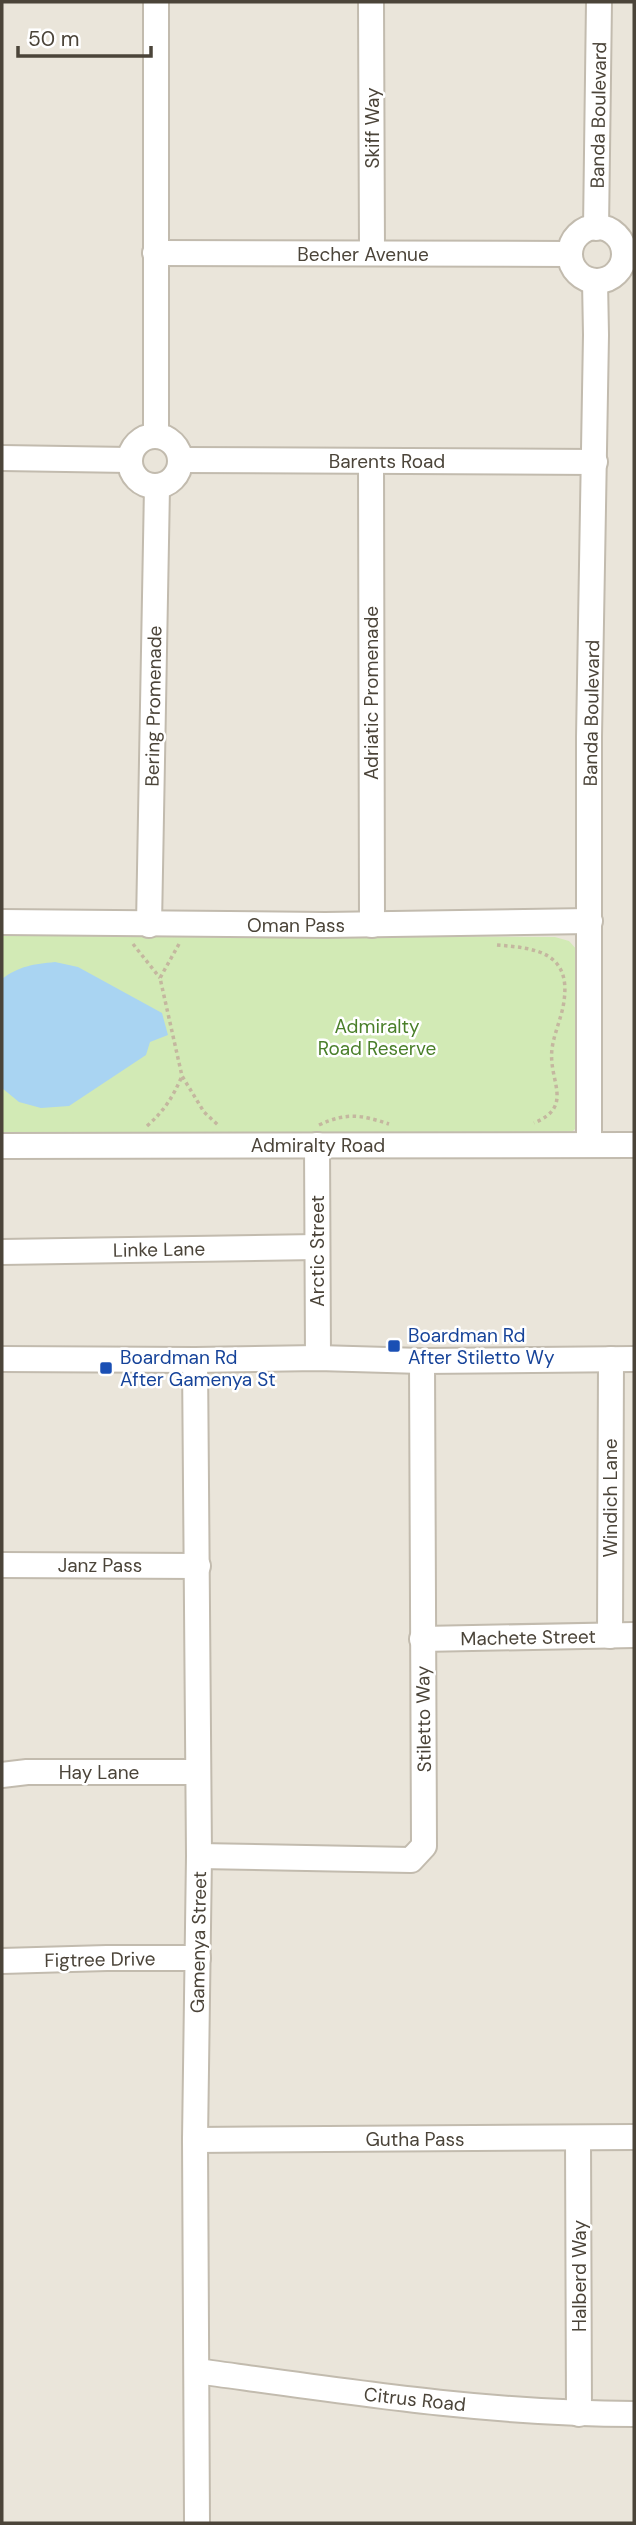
<svg xmlns="http://www.w3.org/2000/svg" width="636" height="2525" font-family="'DM Sans',sans-serif">
<style>
.residential{fill:#eae5da}
.green{fill:#d2eab5}
.water{fill:#a9d4f2}
.lines{fill:none;stroke-linecap:round;stroke-linejoin:round}
.minor-casing{stroke:#c2bbae;stroke-width:28}
.path{stroke:#c4b79f;stroke-width:3.5;stroke-dasharray:3.5 3.5;stroke-linecap:butt}
.minor{stroke:#fff;stroke-width:24}
.transit-dot{fill:#1a4fb4;stroke:#fff;stroke-width:2.5}
.labels{text-anchor:middle;stroke-width:5;stroke-linejoin:round;paint-order:stroke}
.street-label{font-size:19px;fill:#4b4439;stroke:#fff}
.park-label{font-size:19px;fill:#4a7f2a;stroke:#fff}
.transit-label{font-size:19px;fill:#164399;stroke:#fff;text-anchor:start}
</style>
<rect width="100%" height="100%" fill="#f6f3ec"/>
<!-- residential -->
<rect class="residential" x="2" y="2" width="632" height="2521"/>
<!-- green -->
<polygon class="green" points="2,934 555,937 569,941 578,951 581,1117 576,1128 567,1137 2,1137"/>
<!-- water -->
<path class="water" d="M55 962 78 967 162 1013 168 1035 150 1042 146 1055 69 1106 41 1108 19 1102 2 1088V979C19 966 34 964 55 962Z"/>
<g class="lines">
<!-- minor casing -->
<g class="minor-casing">
<g id="minor">
<polyline points="371,2 372,253"/>
<circle cx="597" cy="254" r="27"/>
<polyline points="596,228 599,2"/>
<polyline points="155,253 570,254"/>
<circle cx="155" cy="461" r="25"/>
<polyline points="156,436 156,2"/>
<polyline points="2,458 129,460"/>
<polyline points="180,460 595,462"/>
<polyline points="371,461 372,925"/>
<polyline points="2,922 325,925 590,921"/>
<polyline points="149,925 157,487"/>
<polyline points="589,1144 589,737 596,335 595,281"/>
<polyline points="317,1145 318,1358"/>
<polyline points="2,1146 634,1145"/>
<polyline points="2,1252 317,1247"/>
<polyline points="2,1359 195,1360 318,1358 422,1361 634,1359"/>
<polyline points="195,1360 199,1856 195,2140 197,2523"/>
<polyline points="2,1565 198,1566"/>
<polyline points="610,1636 611,1359"/>
<polyline points="422,1639 634,1635"/>
<polyline points="2,1775 27,1772 197,1772"/>
<polyline points="199,1856 411,1860 424,1846 422,1361"/>
<polyline points="2,1961 107,1958 198,1958"/>
<polyline points="578,2138 579,2414"/>
<polyline points="195,2140 634,2137"/>
<path d="M197 2371C342 2391 488 2414 634 2414"/>
</g>
</g>
<!-- path -->
<g class="path">
<polyline points="133,944 160,978"/>
<polyline points="179,944 160,978 182,1076 204,1112 218,1125"/>
<path d="M497 945C535 948 571 952 564 1001 562 1017 554 1033 552 1049 548 1081 575 1106 534 1123"/>
<path d="M319 1125C347 1112 361 1115 389 1124"/>
<path d="M147 1126C164 1111 173 1097 182 1076"/>
</g>
<!-- minor -->
<use href="#minor" class="minor"/>
</g>
<!-- markers -->
<g class="transit-dot">
<rect x="387" y="1339" width="14" height="14" rx="3.5"/>
<rect x="99" y="1361" width="14" height="14" rx="3.5"/>
</g>
<g class="labels">
<!-- street labels -->
<g class="street-label">
<text transform="translate(598 115) rotate(-89)" y="7">Banda Boulevard</text>
<text transform="translate(372 128) rotate(-90)" y="7">Skiff Way</text>
<text x="363" y="261">Becher Avenue</text>
<text x="387" y="468">Barents Road</text>
<text transform="translate(371 693) rotate(-90)" y="7">Adriatic Promenade</text>
<text transform="translate(153 706) rotate(-89)" y="7">Bering Promenade</text>
<text transform="translate(591 713) rotate(-89)" y="7">Banda Boulevard</text>
<text x="296" y="932">Oman Pass</text>
<text x="318" y="1152">Admiralty Road</text>
<text transform="translate(159 1249) rotate(-1)" y="7">Linke Lane</text>
<text transform="translate(317 1251) rotate(-90)" y="7">Arctic Street</text>
<text transform="translate(610 1498) rotate(-90)" y="7">Windich Lane</text>
<text x="100" y="1572">Janz Pass</text>
<text transform="translate(528 1637) rotate(-1)" y="7">Machete Street</text>
<text transform="translate(423 1719) rotate(-91)" y="7">Stiletto Way</text>
<text x="99" y="1779">Hay Lane</text>
<text transform="translate(198 1942) rotate(-89)" y="7">Gamenya Street</text>
<text transform="translate(100 1959) rotate(-1)" y="7">Figtree Drive</text>
<text x="415" y="2146">Gutha Pass</text>
<text transform="translate(579 2276) rotate(-90)" y="7">Halberd Way</text>
<text transform="translate(415 2399) rotate(6)" y="7">Citrus Road</text>
</g>
<!-- park labels -->
<g class="park-label">
<text x="377" y="1033">Admiralty<tspan x="377" dy="22">Road Reserve</tspan></text>
</g>
<!-- transit labels -->
<g class="transit-label">
<text x="408" y="1342">Boardman Rd<tspan x="408" dy="22">After Stiletto Wy</tspan></text>
<text x="120" y="1364">Boardman Rd<tspan x="120" dy="22">After Gamenya St</tspan></text>
</g>
</g>
<!-- border -->
<rect width="636" height="2525" fill="none" stroke="#4b4439" stroke-width="7"/>
<!-- scale -->
<path d="M18 46v10h133v-10" fill="none" stroke="#4b4439" stroke-width="3.5"/>
<text x="28" y="46" font-size="21" fill="#4b4439" stroke="#ffffff" stroke-width="5" paint-order="stroke">50 m</text>
</svg>
